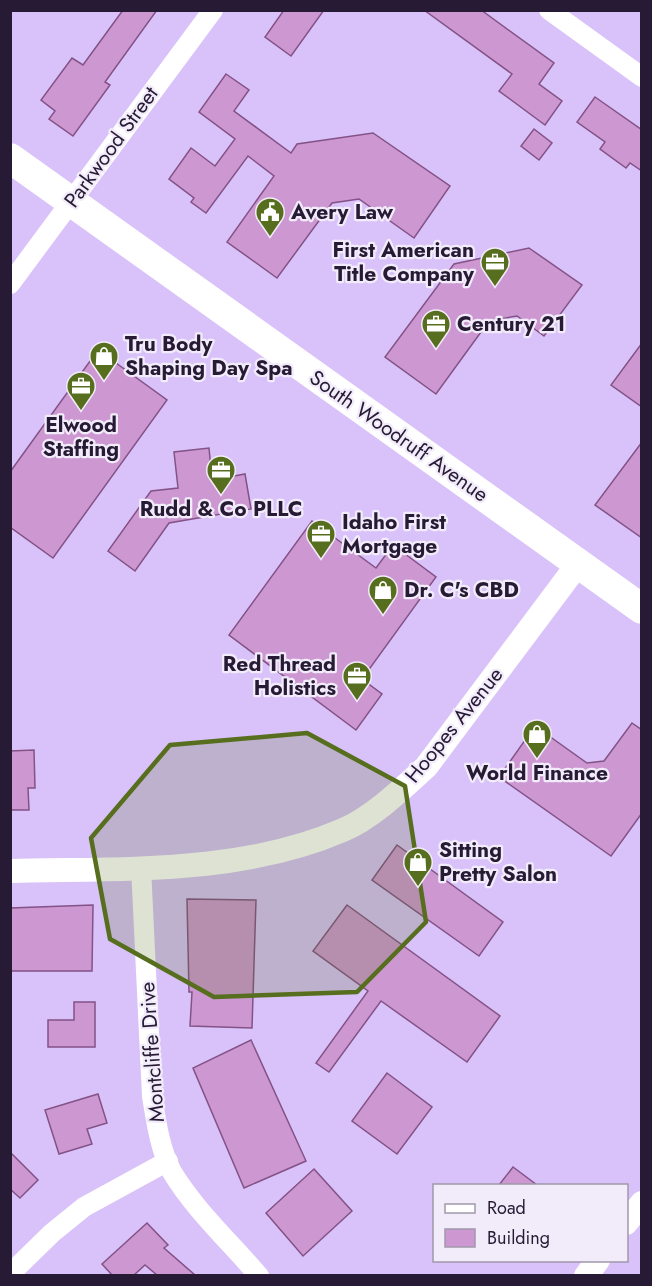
<svg xmlns="http://www.w3.org/2000/svg" width="652" height="1286" font-family="Jost,sans-serif">
<style>
.building{fill:#cd98d1;stroke:#835287;stroke-width:1.5}
.lines{fill:none;stroke-linecap:round;stroke-linejoin:round}
.minor{stroke:#fff;stroke-width:20}
.tertiary{stroke:#fff;stroke-width:24}
.primary{stroke:#fff;stroke-width:30}
.marked{fill:#576e1e;fill-opacity:0.2;stroke:#576e1e;stroke-width:4.5;stroke-linejoin:round}
.labels{text-anchor:middle;stroke-width:4.5;stroke-linejoin:round;paint-order:stroke}
.street-label{font-size:21px;fill:#261a34;stroke:#f2ecfa}
.poi-label{font-size:21px;font-weight:bold;fill:#261a34;stroke:#f2ecfa;text-anchor:start}
</style>
<rect width="100%" height="100%" fill="#d9c2f9"/>
<!-- building -->
<g class="building">
<polygon points="123,10 157,10 105,82 110,85 73,136 49,119 55,111 41,100 72,58 83,65"/>
<polygon points="284,10 324,10 291,56 265,37"/>
<polygon points="424,10 481,10 554,63 539,84 562,101 545,125 499,91 512,74"/>
<polygon points="226,74 249,90 234,111 291,153 297,144 373,133 450,186 414,238 359,199 332,203 277,278 227,242 274,176 248,156 206,213 191,202 194,198 169,179 191,148 215,166 235,139 199,112"/>
<polygon points="595,97 642,130 642,171 630,163 626,168 600,149 605,142 577,122"/>
<polygon points="534,129 552,143 539,160 521,146"/>
<polygon points="529,248 582,285 544,336 517,316 489,321 436,394 385,357 454,264"/>
<polygon points="642,343 642,407 611,385"/>
<polygon points="98,350 167,400 53,558 10,527 10,472"/>
<polygon points="642,442 642,538 595,505"/>
<polygon points="209,448 211,469 224,478 245,474 251,509 169,523 135,571 108,551 151,491 178,488 174,452"/>
<polygon points="312,521 376,568 393,545 436,577 362,679 382,694 356,730 229,635"/>
<polygon points="632,723 642,730 642,813 611,856 499,777 535,726 587,763 604,761"/>
<polygon points="34,750 35,788 28,788 29,810 10,810 10,751"/>
<polygon points="397,845 503,922 479,956 372,880"/>
<polygon points="187,899 256,900 252,1028 190,1026 192,992 189,992"/>
<polygon points="93,905 92,971 10,971 10,908"/>
<polygon points="347,905 500,1016 467,1062 381,1001 329,1072 316,1063 368,991 313,951"/>
<polygon points="74,1002 95,1002 95,1047 48,1047 48,1020 74,1020"/>
<polygon points="251,1040 306,1161 244,1188 193,1068"/>
<polygon points="387,1073 432,1107 397,1154 352,1121"/>
<polygon points="98,1094 107,1123 87,1129 92,1144 59,1154 45,1110"/>
<polygon points="10,1152 38,1180 20,1198 10,1189"/>
<polygon points="513,1167 537,1185 499,1185"/>
<polygon points="314,1169 352,1211 303,1256 266,1213"/>
<polygon points="147,1223 168,1245 164,1248 195,1275 157,1275 145,1265 134,1275 112,1275 102,1264"/>
</g>
<g class="lines">
<!-- minor -->
<g class="minor">
<polyline points="549,10 642,77"/>
<polyline points="10,284 213,10"/>
<path d="M141 867 152 1096C156 1121 160 1150 172 1172 195 1210 230 1242 259 1276"/>
<polyline points="10,1274 52,1233 84,1207 168,1161"/>
</g>
<!-- tertiary -->
<g class="tertiary">
<path d="M10 871C121 868 239 875 343 830 372 818 403 788 426 767L578 564"/>
<polyline points="626,1223 642,1203"/>
<polyline points="586,1276 598,1260"/>
</g>
<!-- primary -->
<polyline class="primary" points="10,158 642,609"/>
</g>
<!-- marked area -->
<path class="marked" d="M307 733 405 786 426 922 357 992 214 997 110 939 91 838 170 745Z"/>
<!-- icons -->
<defs>
<g id="civic-pin" transform="scale(1.5)"><path d="M0 17L-7.5 6A9.5 9.5 0 1 1 7.5 6Z" fill="#576e1e" stroke="#f2ecfa"/><path d="M-.6-6.5H3V-4.5H.6V-3L4-1V1h2V6H-6V1h2V-1L-.6-3ZM-1.2 2.5V6h2.4V2.5Z" fill="#fff"/></g>
<g id="office-pin" transform="scale(1.5)"><path d="M0 17L-7.5 6A9.5 9.5 0 1 1 7.5 6Z" fill="#576e1e" stroke="#f2ecfa"/><path d="M-6-3h4V-5.5h4V-3h4V5H-6ZM-1-4.5V-3h2v-1.5ZM-6 0V1H6V0Z" fill="#fff"/></g>
<g id="shop-pin" transform="scale(1.5)"><path d="M0 17L-7.5 6A9.5 9.5 0 1 1 7.5 6Z" fill="#576e1e" stroke="#f2ecfa"/><path d="M-5-2.5h2.3a2.7 3.5 0 0 1 5.4 0H5L5.5 6h-11ZM-1.5-2.5h3a1.5 2.3 0 0 0-3 0Z" fill="#fff"/></g>
</defs>
<g fill-rule="evenodd">
<use href="#civic-pin" x="270" y="212"/>
<use href="#office-pin" x="495" y="262"/>
<use href="#office-pin" x="436" y="324"/>
<use href="#shop-pin" x="104" y="356"/>
<use href="#office-pin" x="81" y="386"/>
<use href="#office-pin" x="221" y="470"/>
<use href="#office-pin" x="321" y="534"/>
<use href="#shop-pin" x="383" y="590"/>
<use href="#office-pin" x="357" y="676"/>
<use href="#shop-pin" x="537" y="734"/>
<use href="#shop-pin" x="418" y="862"/>
</g>
<g class="labels">
<!-- street labels -->
<g class="street-label">
<text transform="translate(111 147) rotate(-54)" y="7">Parkwood Street</text>
<text transform="translate(399 436) rotate(35)" y="7">South Woodruff Avenue</text>
<text transform="translate(454 725) rotate(-51)" y="7">Hoopes Avenue</text>
<text transform="translate(152 1052) rotate(-94)" y="7">Montcliffe Drive</text>
</g>
<!-- poi labels -->
<g class="poi-label">
<text x="291" y="219">Avery Law</text>
<text x="474" y="257" text-anchor="end">First American<tspan x="474" dy="24">Title Company</tspan></text>
<text x="457" y="331">Century 21</text>
<text x="125" y="351">Tru Body<tspan x="125" dy="24">Shaping Day Spa</tspan></text>
<text x="81" y="432" text-anchor="middle">Elwood<tspan x="81" dy="24">Staffing</tspan></text>
<text x="221" y="516" text-anchor="middle">Rudd &amp; Co PLLC</text>
<text x="342" y="529">Idaho First<tspan x="342" dy="24">Mortgage</tspan></text>
<text x="404" y="597">Dr. C's CBD</text>
<text x="336" y="671" text-anchor="end">Red Thread<tspan x="336" dy="24">Holistics</tspan></text>
<text x="537" y="780" text-anchor="middle">World Finance</text>
<text x="439" y="857">Sitting<tspan x="439" dy="24">Pretty Salon</tspan></text>
</g>
</g>
<!-- border -->
<rect width="652" height="1286" fill="none" stroke="#261a34" stroke-width="24"/>
<!-- legend -->
<rect x="433" y="1184" width="195" height="78" fill="#f2ecfa" stroke="#a098ab" stroke-width="1.5"/>
<rect x="445" y="1204" width="30" height="9" fill="#ffffff" stroke="#a098ab" stroke-width="1.5"/>
<text x="487" y="1214" font-size="18" fill="#261a34">Road</text>
<rect x="445" y="1229" width="30" height="18" fill="#cd98d1" stroke="#a098ab" stroke-width="1.5"/>
<text x="487" y="1244" font-size="18" fill="#261a34">Building</text>
</svg>
